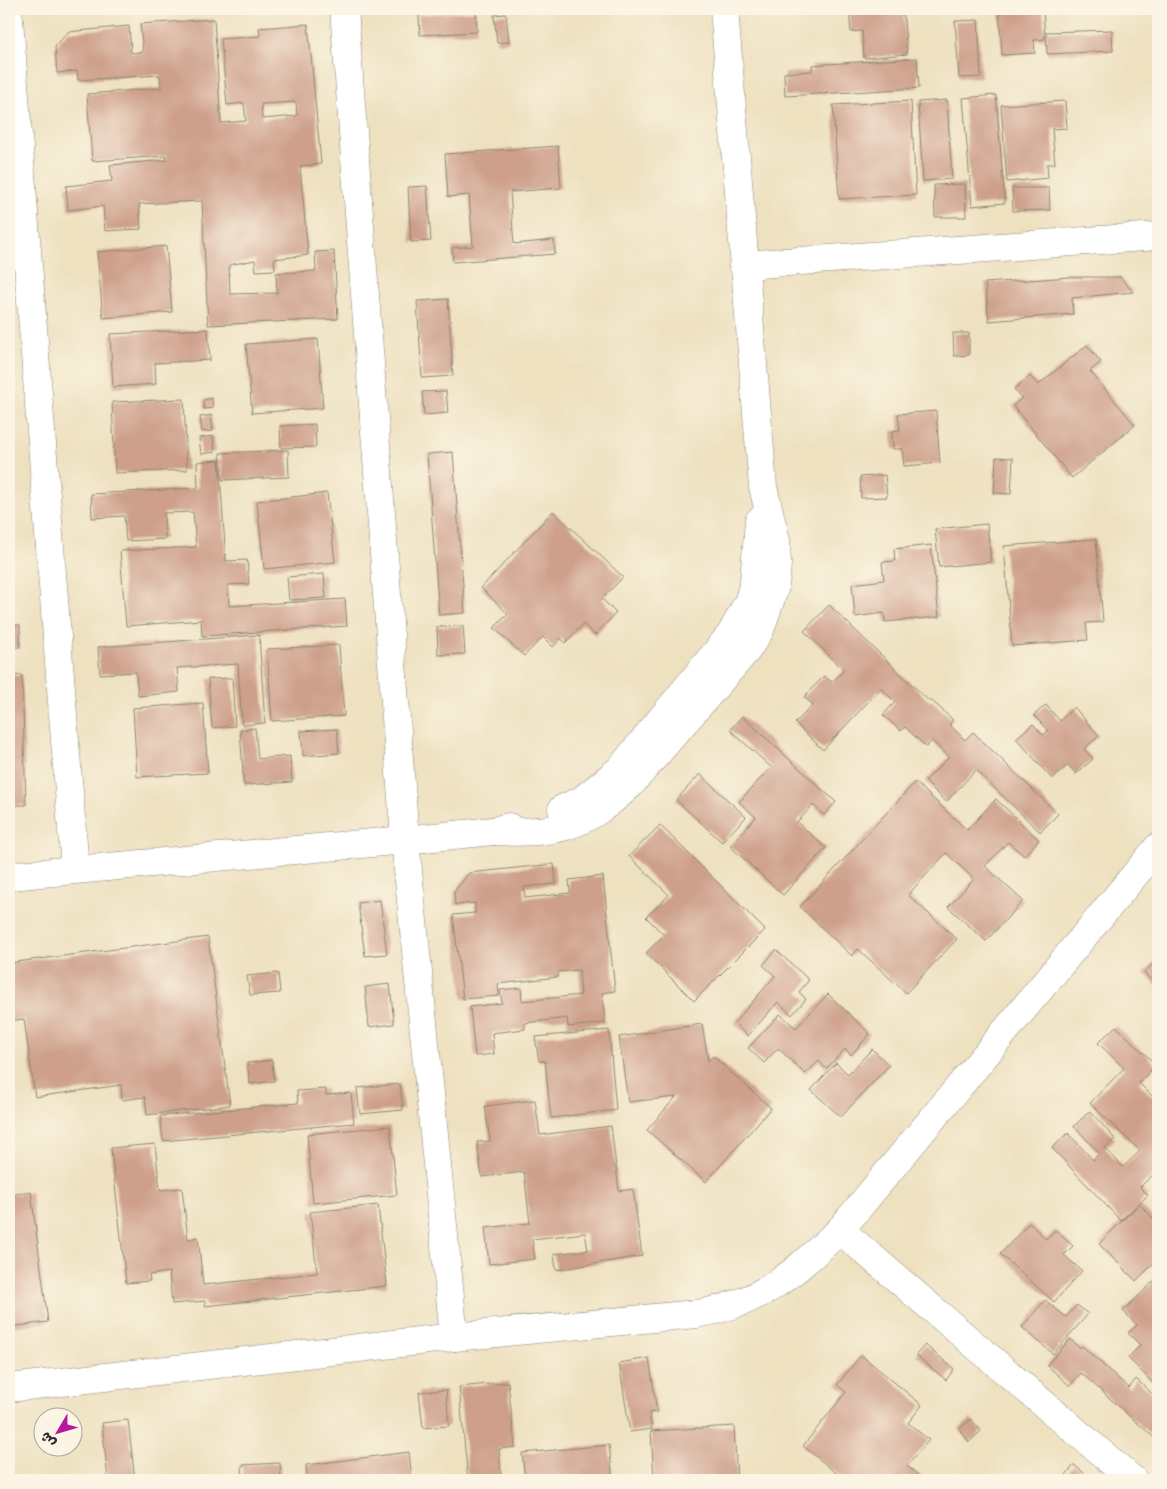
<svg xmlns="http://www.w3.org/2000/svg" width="1167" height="1489" font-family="'Shantell Sans','Playpen Sans Arabic',sans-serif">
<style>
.building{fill:#cea08b;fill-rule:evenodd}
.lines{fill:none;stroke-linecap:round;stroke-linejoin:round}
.street-casing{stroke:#8c8676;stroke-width:29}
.street{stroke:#fff;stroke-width:28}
</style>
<rect width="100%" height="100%" fill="#fcf5e5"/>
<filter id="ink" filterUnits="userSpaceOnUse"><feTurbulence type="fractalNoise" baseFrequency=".02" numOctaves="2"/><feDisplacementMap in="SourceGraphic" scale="10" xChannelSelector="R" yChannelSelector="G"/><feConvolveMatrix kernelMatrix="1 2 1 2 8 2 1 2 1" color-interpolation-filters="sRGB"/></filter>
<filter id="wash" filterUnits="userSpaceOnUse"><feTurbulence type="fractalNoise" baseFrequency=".0096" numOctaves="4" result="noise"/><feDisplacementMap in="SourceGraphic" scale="20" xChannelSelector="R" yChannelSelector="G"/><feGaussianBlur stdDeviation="1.12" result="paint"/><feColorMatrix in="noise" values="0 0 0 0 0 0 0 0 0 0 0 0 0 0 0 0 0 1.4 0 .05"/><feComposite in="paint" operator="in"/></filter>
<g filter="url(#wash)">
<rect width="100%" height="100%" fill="#eee1c0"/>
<g id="blocks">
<!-- building -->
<g class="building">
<polygon points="849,9 903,9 907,54 864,58 862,31 851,32"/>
<polygon points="999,9 1043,9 1045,39 1034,40 1035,53 1002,55"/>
<polygon points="476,11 477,32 420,35 419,15"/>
<polygon points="506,14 509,42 497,43 494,15"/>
<path d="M214 19 221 123 246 121 244 103 227 105 221 39 260 36 259 28 308 24 321 164 300 166 308 255 274 259 275 270 256 271 255 260 229 265 230 294 277 293 276 273 316 271 315 252 334 251 338 319 208 325 202 201 139 204 141 229 105 231 103 206 68 210 66 186 112 181 110 165 167 160 166 156 92 161 87 94 161 88 160 75 78 80 77 71 57 73 55 47 68 32 129 26 131 53 143 52 140 24ZM296 102 297 116 262 119 261 104Z"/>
<polygon points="978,20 981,77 959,78 955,21"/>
<polygon points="1112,30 1113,51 1047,54 1046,32"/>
<polygon points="917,58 919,88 785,96 784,73 812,71 812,65"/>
<polygon points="996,95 1005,203 972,206 963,98"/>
<polygon points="947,100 952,179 923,181 918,102"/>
<polygon points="911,101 916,195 839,199 833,105"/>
<polygon points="1065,101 1067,128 1052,129 1055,164 1047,164 1048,178 1007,182 1001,105"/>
<polygon points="558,146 561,188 510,192 514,244 554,240 555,254 453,262 452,248 473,246 469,195 448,197 445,154"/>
<polygon points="965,184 966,217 935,217 934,185"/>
<polygon points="427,186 431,241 411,242 408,187"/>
<polygon points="1012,188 1049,188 1050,210 1013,211"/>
<polygon points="166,246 172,312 103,318 97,252"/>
<polygon points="1071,277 1120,277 1133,292 1072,298 1073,314 989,321 985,283"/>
<polygon points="448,299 453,376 422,378 417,301"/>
<polygon points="208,329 210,360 155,363 156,384 113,387 110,334"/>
<polygon points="953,333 969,333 969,355 954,356"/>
<polygon points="318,339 323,408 252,413 246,344"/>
<polygon points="1087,345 1101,362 1090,371 1135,425 1072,478 1013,406 1022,398 1014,389 1030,376 1038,385"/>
<polygon points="10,347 13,371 9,371 9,348"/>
<polygon points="446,391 448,413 424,415 422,392"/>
<polygon points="212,398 213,408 204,409 203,400"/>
<polygon points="184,399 187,470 115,473 112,402"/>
<polygon points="936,411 940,463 904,466 902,449 893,449 892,431 900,430 898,414"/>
<polygon points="211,415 213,431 202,432 200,417"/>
<polygon points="315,424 316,447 281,448 280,426"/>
<polygon points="213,436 215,452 201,454 199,438"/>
<polygon points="288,450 289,477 222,480 220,453"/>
<polygon points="453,452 465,613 439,615 427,454"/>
<polygon points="996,457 1013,458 1011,494 994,493"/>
<polygon points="219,460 226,561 247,560 249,584 228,585 229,606 345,599 347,626 202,636 201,620 126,626 120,551 196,547 193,512 164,513 165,539 126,541 124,516 92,518 91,494 198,488 197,462"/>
<polygon points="885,475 887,497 861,498 860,477"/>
<polygon points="327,493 335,562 264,569 257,501"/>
<polygon points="553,511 623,577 602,599 616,613 595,635 583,624 565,643 561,638 553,647 543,637 524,656 494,628 508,614 481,588"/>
<polygon points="987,524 991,562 939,567 935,529"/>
<polygon points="1096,539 1103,622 1086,623 1088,640 1012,646 1004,546"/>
<polygon points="931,545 939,617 885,622 884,613 855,617 852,584 884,580 882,562 895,561 894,549"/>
<polygon points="324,574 326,598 289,600 287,577"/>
<polygon points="829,605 930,702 931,700 953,720 949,724 965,740 973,732 1058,814 1040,832 976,770 946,802 925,781 949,757 932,741 926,747 905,727 901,731 883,715 895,702 881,688 823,750 795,723 813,705 804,697 824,676 832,682 844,670 804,631"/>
<rect x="9" y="625" width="11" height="22"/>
<polygon points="463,626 465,654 438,655 437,627"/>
<polygon points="259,635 265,723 242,725 238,664 177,668 179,692 138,696 136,672 100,674 98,647"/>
<polygon points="339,645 344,716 272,721 267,649"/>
<polygon points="22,675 26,805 9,805 9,676"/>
<polygon points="232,678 235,726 212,728 208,679"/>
<polygon points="203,703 208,773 137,777 133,708"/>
<polygon points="1046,705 1060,721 1074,707 1099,736 1084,749 1093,759 1076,774 1068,765 1052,779 1016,738 1033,724 1043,735 1048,731 1034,715"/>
<polygon points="742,716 836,802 824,815 813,805 797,822 826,848 783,895 730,846 756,817 739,802 771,767 730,730"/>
<polygon points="255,728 258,759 290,756 292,782 244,785 240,730"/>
<polygon points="337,729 339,753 303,756 301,731"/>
<polygon points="700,774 746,817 722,842 676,800"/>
<polygon points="915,782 967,830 996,799 1039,840 1024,856 1008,842 985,866 1023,901 986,941 948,907 974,879 946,853 908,895 957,939 906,993 858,949 852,956 800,907"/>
<polygon points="660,825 765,930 694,1001 646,953 664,935 646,917 669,895 629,856"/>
<polygon points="554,864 556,884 524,887 525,898 570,893 569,880 603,876 615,991 602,993 605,1023 568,1027 567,1018 525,1023 525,1029 492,1033 494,1054 475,1056 470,1007 502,1003 500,990 521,988 522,1001 581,995 579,970 558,972 558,977 498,984 499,996 463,999 453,915 475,913 475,903 455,905 454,892 469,873"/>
<polygon points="380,900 387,954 365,956 358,903"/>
<polygon points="208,937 230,1105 147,1115 145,1097 122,1100 121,1085 35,1097 24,1019 9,1021 9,963"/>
<polygon points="776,950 809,980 799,992 806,999 792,1015 778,1002 748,1036 734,1023 775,976 763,965"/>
<polygon points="1158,958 1158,987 1144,973"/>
<polygon points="278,973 280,993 250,995 247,976"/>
<polygon points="390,984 394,1024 369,1027 365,987"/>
<polygon points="828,994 870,1034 851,1055 845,1049 826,1069 819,1061 805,1074 778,1048 764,1063 748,1048 780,1014 796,1028"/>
<polygon points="702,1024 708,1061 713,1056 771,1108 706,1182 647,1130 676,1097 628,1102 619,1037"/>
<polygon points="1116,1026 1156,1065 1139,1083 1158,1102 1158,1170 1140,1187 1148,1195 1121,1221 1052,1148 1068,1133 1093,1160 1099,1153 1074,1126 1090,1111 1115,1139 1105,1148 1123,1167 1140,1151 1090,1103 1124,1068 1098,1043"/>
<polygon points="609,1030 616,1110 551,1118 545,1061 539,1061 535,1037"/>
<polygon points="872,1049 889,1065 841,1117 811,1090 836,1063 848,1074"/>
<polygon points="272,1060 274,1081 250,1084 247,1063"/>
<polygon points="400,1084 403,1110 360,1114 357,1088"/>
<polygon points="326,1089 326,1095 351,1093 354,1123 163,1141 160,1116 298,1103 297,1091"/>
<polygon points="535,1100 540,1135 611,1126 619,1191 633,1189 642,1256 556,1270 554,1254 588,1250 585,1233 532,1239 535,1259 489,1264 485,1228 530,1223 524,1172 482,1177 477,1142 490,1141 485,1106"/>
<polygon points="390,1126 397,1195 313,1203 307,1134"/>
<polygon points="155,1144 160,1190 182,1188 188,1239 198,1237 203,1285 317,1273 310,1212 378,1205 387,1286 205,1306 205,1301 172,1304 169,1272 149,1275 150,1281 126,1283 111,1148"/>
<polygon points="31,1192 48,1322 9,1327 9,1304 12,1303 9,1279 9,1195"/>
<polygon points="1139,1204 1158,1223 1158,1259 1136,1281 1099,1244"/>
<polygon points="1029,1223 1046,1239 1055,1230 1073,1246 1064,1255 1082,1271 1054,1302 1000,1254"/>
<polygon points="1158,1277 1158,1380 1154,1384 1128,1358 1140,1345 1128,1333 1137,1325 1123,1311"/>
<polygon points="1045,1300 1066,1317 1077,1305 1088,1314 1053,1354 1022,1327"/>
<polygon points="1070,1339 1080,1348 1082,1346 1129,1388 1136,1379 1158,1399 1158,1441 1081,1373 1070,1386 1047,1365"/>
<polygon points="925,1345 954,1369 946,1380 916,1355"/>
<polygon points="861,1355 922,1405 908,1423 929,1440 907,1466 921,1477 919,1480 845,1480 803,1446 846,1392 837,1385"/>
<polygon points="649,1358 657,1412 649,1413 652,1429 630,1432 619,1363"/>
<polygon points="508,1382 515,1447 499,1449 501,1475 486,1477 486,1480 468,1480 459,1387"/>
<polygon points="446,1390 449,1426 423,1428 419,1392"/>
<polygon points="971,1419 981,1431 969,1442 959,1429"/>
<polygon points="128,1420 135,1480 108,1480 102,1423"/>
<polygon points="734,1426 737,1480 654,1480 651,1431"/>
<polygon points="609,1445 613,1480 525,1480 522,1453"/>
<polygon points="409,1452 412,1480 308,1480 306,1465"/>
<polygon points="280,1463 281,1480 243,1480 242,1465"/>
<polygon points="1074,1465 1093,1480 1070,1480 1065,1476"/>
</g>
</g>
</g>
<g filter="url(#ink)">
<use href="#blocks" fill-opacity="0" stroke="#8c8676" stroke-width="1"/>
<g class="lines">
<!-- street casing -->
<g class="street-casing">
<g id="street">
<polyline points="344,9 405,840 454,1337"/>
<polyline points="9,19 75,869"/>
<polyline points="743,265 1158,236"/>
<polyline points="562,809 582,800 620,769 731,634 749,600 754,581 759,521"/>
<path d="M493 831C556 834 582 829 630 785L747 650 760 630 775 587 777 564 776 540 763 487 724 9"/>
<polyline points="9,876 405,840 493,831 509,827"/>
<polyline points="840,1230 1133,1480"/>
<path d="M9 1388 454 1337 696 1314C764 1303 792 1274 840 1230L1158 847"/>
</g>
</g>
<!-- street -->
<use href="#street" class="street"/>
</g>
</g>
<!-- margin -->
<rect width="1167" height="1489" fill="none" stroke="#fcf5e5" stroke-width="30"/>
<!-- north arrow -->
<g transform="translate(58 1432) rotate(232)"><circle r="24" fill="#fcf5e5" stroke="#a8a49b"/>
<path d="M0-4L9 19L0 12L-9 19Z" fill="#b5179e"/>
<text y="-8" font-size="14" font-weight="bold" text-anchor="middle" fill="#2b2b2b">ش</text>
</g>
</svg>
